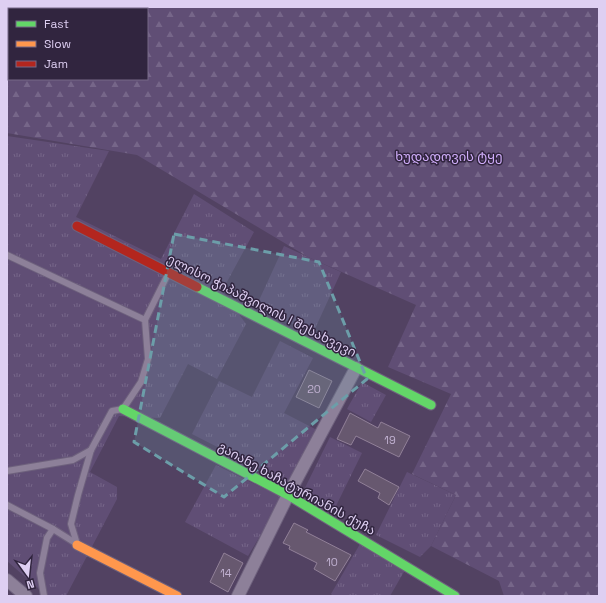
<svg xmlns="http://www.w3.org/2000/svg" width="606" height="603" font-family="'Space Grotesk','Noto Sans Georgian',sans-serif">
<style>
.grass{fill:url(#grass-tufts)}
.forest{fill:url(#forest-firs);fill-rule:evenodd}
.building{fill:#67586f;stroke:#918098}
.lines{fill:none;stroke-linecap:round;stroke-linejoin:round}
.lane-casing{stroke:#6e617d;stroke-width:8}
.street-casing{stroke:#6e617d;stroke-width:14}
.fast-casing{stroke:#6e617d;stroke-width:11}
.slow-casing{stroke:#6e617d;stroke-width:11}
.jam-casing{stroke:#6e617d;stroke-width:11}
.lane{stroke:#8d8099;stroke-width:6}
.street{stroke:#8d8099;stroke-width:12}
.fast{stroke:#63d668;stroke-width:9}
.slow{stroke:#ff974d;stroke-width:9}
.jam{stroke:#b3261e;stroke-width:9}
.marked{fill:#6c9ea9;fill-opacity:0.2;stroke:#6c9ea9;stroke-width:3;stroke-dasharray:8 5;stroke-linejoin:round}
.labels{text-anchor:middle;stroke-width:3;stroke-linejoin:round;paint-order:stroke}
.number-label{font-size:11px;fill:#c0b1d1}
.park-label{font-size:13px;fill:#d1aefb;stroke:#31253f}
.street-label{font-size:13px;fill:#decff2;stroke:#31253f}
</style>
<defs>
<pattern id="grass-tufts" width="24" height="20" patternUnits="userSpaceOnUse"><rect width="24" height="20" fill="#604e75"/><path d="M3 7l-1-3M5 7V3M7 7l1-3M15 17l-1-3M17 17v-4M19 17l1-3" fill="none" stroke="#766689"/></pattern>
<pattern id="forest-firs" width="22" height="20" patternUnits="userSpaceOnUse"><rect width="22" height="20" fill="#604e75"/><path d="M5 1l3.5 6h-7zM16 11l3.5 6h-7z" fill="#766689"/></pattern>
</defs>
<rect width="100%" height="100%" fill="#524262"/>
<!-- grass -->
<g class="grass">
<polygon points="7,136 109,151 76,217 161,259 194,194 254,232 222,291 246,324 217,379 188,364 160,418 119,416 90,472 117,487 117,499 66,596 47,596 7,561"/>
<polygon points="284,246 341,272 313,333 256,307"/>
<polygon points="280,341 313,358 284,413 317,430 290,484 192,434 219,381 252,397"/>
<polygon points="362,382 386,395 371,422 347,409"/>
<polygon points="330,437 362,453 334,510 302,494"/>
<polygon points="216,465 283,498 248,556 185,522"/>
<polygon points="407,472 456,495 431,546 420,557 376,535"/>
<polygon points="360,544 405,570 390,596 335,596 331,594"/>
</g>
<!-- forest -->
<path class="forest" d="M7 7H599V596H504L499 581 431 546 456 495 412 474 451 394 388 367 416 305 308 257 137 155 7 133ZM9 9H147V79H9Z"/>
<!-- building -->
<g class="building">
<polygon points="309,370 332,381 319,408 296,397"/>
<polygon points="350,413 378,428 381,422 410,436 399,457 356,436 351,445 337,439"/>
<polygon points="365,469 399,487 389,505 378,498 380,493 358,481"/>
<polygon points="294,523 308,530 306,532 351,555 335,581 314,569 317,563 289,549 290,546 283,543"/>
<polygon points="224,553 243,563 228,592 210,582"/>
</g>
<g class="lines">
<!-- lane casing -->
<g class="lane-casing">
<g id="lane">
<polyline points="7,255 145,320 148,359 141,382 123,409 112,411 91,450 78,495 71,524 77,544"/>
<polyline points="145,320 168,274"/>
<polyline points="7,471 73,460 91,450"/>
<polyline points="7,505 53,529 77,544"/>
<polyline points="44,596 40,573 47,538 53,529"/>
</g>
</g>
<!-- street casing -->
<g class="street-casing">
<g id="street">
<polyline points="7,580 26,596"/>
<polyline points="238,596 288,495 356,368"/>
</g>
</g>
<!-- fast casing -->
<g class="fast-casing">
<g id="fast">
<polyline points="197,287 431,405"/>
<polyline points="123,409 288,495 455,596"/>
</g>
</g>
<!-- slow casing -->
<g class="slow-casing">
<polyline id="slow" points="77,545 177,596"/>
</g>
<!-- jam casing -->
<g class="jam-casing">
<polyline id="jam" points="77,226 197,287"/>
</g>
<!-- lane -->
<use href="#lane" class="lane"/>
<!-- street -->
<use href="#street" class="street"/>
<!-- fast -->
<use href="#fast" class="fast"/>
<!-- slow -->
<use href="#slow" class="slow"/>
<!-- jam -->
<use href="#jam" class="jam"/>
</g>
<!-- marked area -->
<path class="marked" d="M174 234 319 262 367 379 224 497 134 442Z"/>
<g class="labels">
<!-- number labels -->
<g class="number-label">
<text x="314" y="393">20</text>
<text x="390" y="444">19</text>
<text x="332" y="566">10</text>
<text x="226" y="577">14</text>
</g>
<!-- park labels -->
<g class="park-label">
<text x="449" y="161">ხუდადოვის ტყე</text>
</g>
<!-- street labels -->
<g class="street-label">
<text transform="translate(262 305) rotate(27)" y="5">ელისო ჭიპაშვილის I შესახვევი</text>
<text transform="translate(297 488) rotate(29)" y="5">გაიანე ხაჩატურიანის ქუჩა</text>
</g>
</g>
<!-- border -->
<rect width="606" height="603" fill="none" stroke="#decff2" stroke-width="16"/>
<!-- legend -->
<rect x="8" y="8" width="140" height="72" fill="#31253f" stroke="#766987"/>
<rect x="16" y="21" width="20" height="6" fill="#63d668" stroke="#766987"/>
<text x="44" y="28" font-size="12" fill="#decff2">Fast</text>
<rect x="16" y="41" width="20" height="6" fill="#ff974d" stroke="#766987"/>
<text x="44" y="48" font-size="12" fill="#decff2">Slow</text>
<rect x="16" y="61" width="20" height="6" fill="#b3261e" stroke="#766987"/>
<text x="44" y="68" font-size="12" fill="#decff2">Jam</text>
<!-- north arrow -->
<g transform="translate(28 575) rotate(165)" stroke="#31253f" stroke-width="3" paint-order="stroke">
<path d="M0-3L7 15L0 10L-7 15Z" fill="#decff2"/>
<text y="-6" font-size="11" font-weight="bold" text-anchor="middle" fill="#decff2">N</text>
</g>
</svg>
